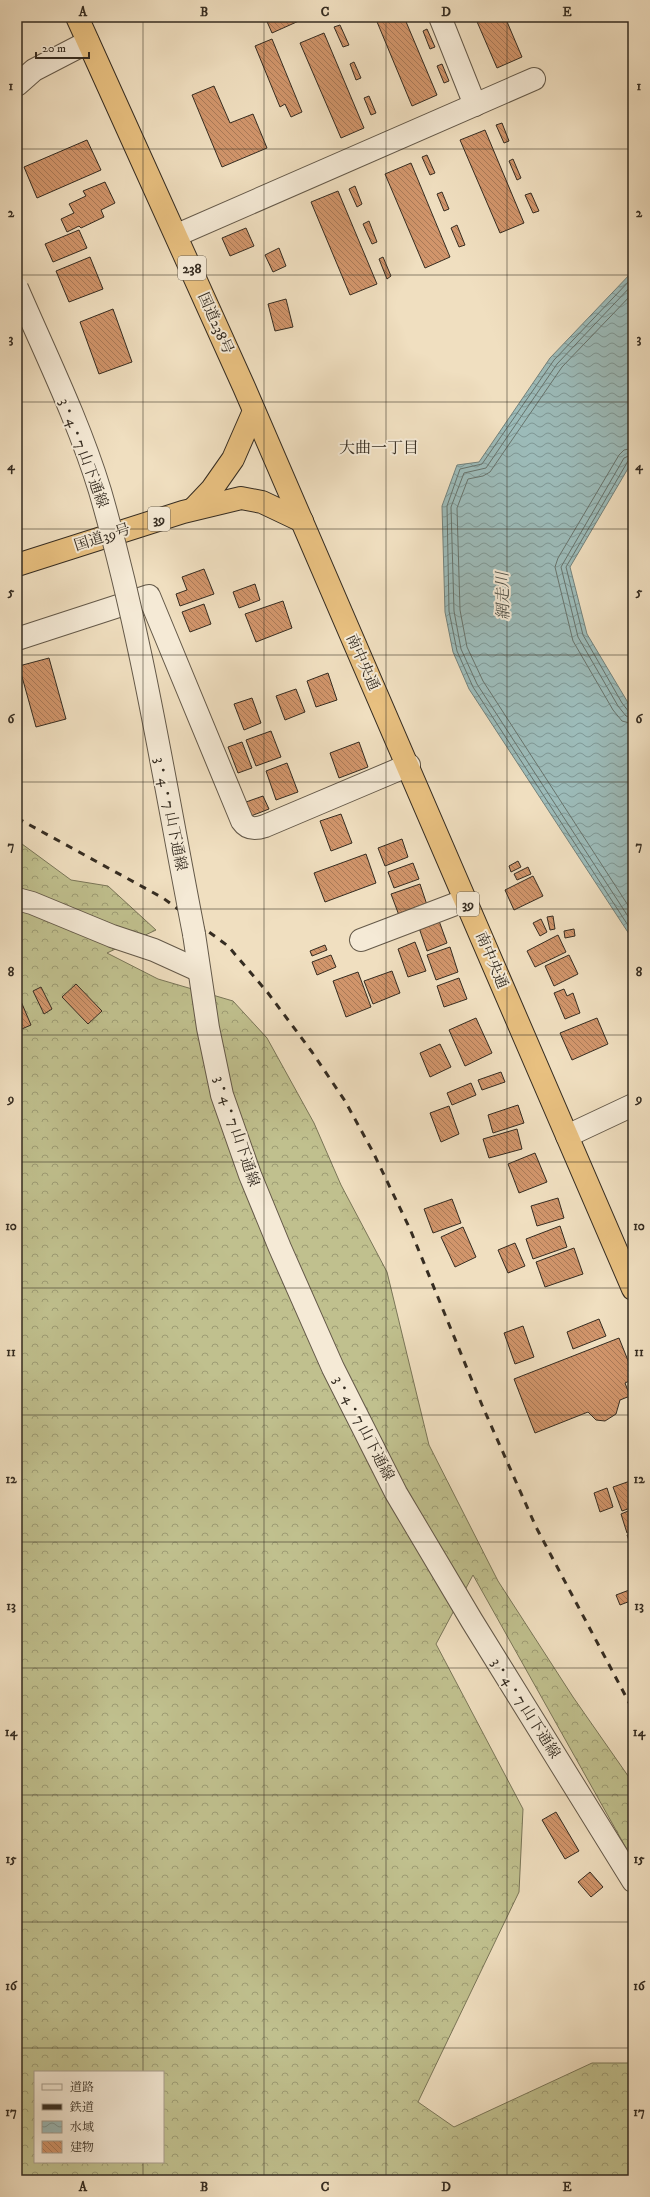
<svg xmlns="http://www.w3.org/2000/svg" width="650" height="2197" font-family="'IM FELL DW Pica','Noto Serif JP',serif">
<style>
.forest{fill:url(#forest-crowns);stroke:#7a7658;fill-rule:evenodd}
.water{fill:url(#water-waves);stroke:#73827c}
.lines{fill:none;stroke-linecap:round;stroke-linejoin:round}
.shore{stroke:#68746d;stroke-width:1}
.building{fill:url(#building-back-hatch);stroke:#352c21}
.minor-casing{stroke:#645949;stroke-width:24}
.highway-casing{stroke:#352c21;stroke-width:24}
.minor{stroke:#f5ead6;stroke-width:22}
.highway{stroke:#e8c080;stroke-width:22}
.rail{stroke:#352c21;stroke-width:3;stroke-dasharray:7 7;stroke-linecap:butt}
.minor-bridge-casing{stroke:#645949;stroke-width:24;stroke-linecap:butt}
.minor-bridge{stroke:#f5ead6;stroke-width:22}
.grid{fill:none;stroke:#352c21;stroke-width:1;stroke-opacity:0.55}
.labels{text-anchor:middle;stroke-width:4;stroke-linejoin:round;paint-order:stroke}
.shield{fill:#f5ead6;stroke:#6f6557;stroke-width:1}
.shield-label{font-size:14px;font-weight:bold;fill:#352c21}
.street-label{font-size:15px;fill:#352c21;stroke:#f5ead6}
.neighbourhood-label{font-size:16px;fill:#352c21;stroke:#f5ead6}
.water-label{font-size:16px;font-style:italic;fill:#4f5047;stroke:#f5ead6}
.neatline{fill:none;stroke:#352c21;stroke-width:1.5}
.grid-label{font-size:13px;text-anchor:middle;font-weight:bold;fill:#352c21}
</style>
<defs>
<pattern id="forest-crowns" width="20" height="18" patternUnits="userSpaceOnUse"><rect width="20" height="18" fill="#c0c08e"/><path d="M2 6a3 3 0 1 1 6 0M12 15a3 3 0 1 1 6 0" fill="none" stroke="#9d9c74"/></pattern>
<pattern id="water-waves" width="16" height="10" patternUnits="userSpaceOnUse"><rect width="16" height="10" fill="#9cbbb9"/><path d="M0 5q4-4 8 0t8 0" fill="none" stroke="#809896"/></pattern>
<pattern id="building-back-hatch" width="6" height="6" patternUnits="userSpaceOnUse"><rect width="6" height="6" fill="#d1956b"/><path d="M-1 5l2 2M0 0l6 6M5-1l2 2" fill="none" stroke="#aa7a58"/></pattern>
</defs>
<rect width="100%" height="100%" fill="#f0dfc0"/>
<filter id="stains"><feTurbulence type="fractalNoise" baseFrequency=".005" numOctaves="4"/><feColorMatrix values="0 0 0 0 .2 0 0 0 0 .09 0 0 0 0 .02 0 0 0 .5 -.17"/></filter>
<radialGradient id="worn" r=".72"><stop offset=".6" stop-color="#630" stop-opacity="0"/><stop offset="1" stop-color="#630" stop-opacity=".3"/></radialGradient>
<!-- forest -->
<path class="forest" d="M17 843 22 844 71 880 108 886 156 930 107 953 158 979 233 1001 267 1038 314 1123 341 1185 387 1272 429 1445 498 1581 573 1697 633 1783V1852L630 1855 473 1575 436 1644 523 1809 519 1892 418 2102 454 2127 592 2063H633V2180H17ZM35 2072H163V2162H35Z"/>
<!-- water -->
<polygon class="water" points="633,271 633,460 570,567 587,634 633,711 633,940 469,689 453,652 445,612 442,506 457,465 479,462 550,358"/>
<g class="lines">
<!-- shore -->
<g class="shore">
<polyline points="633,277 554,360 482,464 460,469 447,506 449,611 457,651 473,687 633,933"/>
<polyline points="633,284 557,364 486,468 464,473 451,507 454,611 461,649 477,684 633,924"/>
<polyline points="633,293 562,367 490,472 483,476 468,479 457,508 460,610 467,647 483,681 633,913"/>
<polyline points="633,448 624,450 619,455 558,558 555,567 573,641 613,710 622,721 633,724"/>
<polyline points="633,454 624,458 561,567 578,637 618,706 626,716 633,718"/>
<polyline points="633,459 628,461 566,567 583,635 622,703 629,712 633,713"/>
</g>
</g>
<!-- building -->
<g class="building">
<polygon points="265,17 300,17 301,20 272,33"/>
<polygon points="375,17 404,17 437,95 412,106"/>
<polygon points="475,17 505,17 522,57 497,68"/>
<polygon points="340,25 349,45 343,47 334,27"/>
<polygon points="427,29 435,47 430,49 423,31"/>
<polygon points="324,33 364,128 341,138 300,43"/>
<polygon points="272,39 302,112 291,117 285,104 280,107 255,46"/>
<polygon points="354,62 361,78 356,80 350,64"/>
<polygon points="442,64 449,81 444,83 437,66"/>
<polygon points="214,86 230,123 253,114 267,148 222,167 192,95"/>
<polygon points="369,96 376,113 371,115 364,98"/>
<polygon points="502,123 509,141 504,143 496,125"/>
<polygon points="485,130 524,223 500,233 460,140"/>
<polygon points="87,140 101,170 37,198 24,167"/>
<polygon points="427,155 435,173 430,175 422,157"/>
<polygon points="513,159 521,178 517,180 509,161"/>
<polygon points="411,163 450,257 425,268 385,174"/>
<polygon points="105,182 115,203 101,210 104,217 81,228 79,226 67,232 61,219 74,213 69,204 86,196 83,191"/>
<polygon points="355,186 362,204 357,207 349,189"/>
<polygon points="338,191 377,284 350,295 311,202"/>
<polygon points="442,192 449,209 444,211 437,194"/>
<polygon points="531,193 539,211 533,213 525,195"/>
<polygon points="369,221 377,242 372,244 363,224"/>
<polygon points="457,225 465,245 459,247 451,228"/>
<polygon points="246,228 254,246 230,256 222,238"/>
<polygon points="79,230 87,248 53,262 45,244"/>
<polygon points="279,248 286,266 273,272 265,255"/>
<polygon points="90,257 103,289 69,302 56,271"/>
<polygon points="383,257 391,276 387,279 379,259"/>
<polygon points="286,299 293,327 275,331 268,304"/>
<polygon points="113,309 132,362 99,374 80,322"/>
<polygon points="204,569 214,594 180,606 176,594 187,590 182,577"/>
<polygon points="255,584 260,600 239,608 233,592"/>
<polygon points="283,601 292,628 256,642 245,614"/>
<polygon points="204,604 211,624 190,632 182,612"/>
<polygon points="49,658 66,719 36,727 19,666"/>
<polygon points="328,673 337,700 316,707 307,681"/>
<polygon points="296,689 305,712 285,720 276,696"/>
<polygon points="252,698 261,723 244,730 234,704"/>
<polygon points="271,731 281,757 256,766 246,740"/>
<polygon points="17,737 21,757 17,757"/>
<polygon points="242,742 252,768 238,773 228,747"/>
<polygon points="359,742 368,767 339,778 330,753"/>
<polygon points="287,763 298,792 276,800 266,771"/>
<polygon points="263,796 269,809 251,816 246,802"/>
<polygon points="341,814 352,843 331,851 320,821"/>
<polygon points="402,839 408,857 385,866 378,848"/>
<polygon points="366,854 376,883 325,902 314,873"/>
<polygon points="518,861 521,867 511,872 509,866"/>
<polygon points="413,863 419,879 394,888 388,872"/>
<polygon points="528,867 531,874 517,880 514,874"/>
<polygon points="533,876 543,896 514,910 505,890"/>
<polygon points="420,884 428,908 400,918 391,894"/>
<polygon points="553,916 555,929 550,930 547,917"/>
<polygon points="438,918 447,943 427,951 418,925"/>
<polygon points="541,919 547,932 540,936 533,923"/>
<polygon points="574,929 575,936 565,938 564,931"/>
<polygon points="558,935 566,952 535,967 527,951"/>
<polygon points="415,942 426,971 408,977 398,949"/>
<polygon points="325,945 327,950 312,956 310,951"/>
<polygon points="450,947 458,972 436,980 427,955"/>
<polygon points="331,955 336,967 317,975 312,962"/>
<polygon points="569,955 578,974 554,986 545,966"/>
<polygon points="392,971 400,993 373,1004 364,981"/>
<polygon points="358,972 371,1007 346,1017 333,981"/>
<polygon points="459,978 467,999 444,1007 437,986"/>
<polygon points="76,984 102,1011 88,1024 62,997"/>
<polygon points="41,987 52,1009 44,1014 33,991"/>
<polygon points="564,989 567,996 573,993 580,1013 565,1019 554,993"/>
<polygon points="17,992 31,1025 17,1031"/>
<polygon points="476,1018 492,1053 465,1066 449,1030"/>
<polygon points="597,1018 608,1044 572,1060 560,1033"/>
<polygon points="440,1044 451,1067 430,1077 420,1053"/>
<polygon points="501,1072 505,1082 482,1090 478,1080"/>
<polygon points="471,1083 476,1095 452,1105 447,1093"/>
<polygon points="518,1105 524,1123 493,1133 488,1115"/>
<polygon points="449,1106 459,1134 441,1142 430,1113"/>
<polygon points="517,1129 522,1149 489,1158 483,1139"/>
<polygon points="535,1153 547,1182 519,1193 508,1164"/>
<polygon points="558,1198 564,1218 537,1226 531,1206"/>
<polygon points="452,1199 461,1223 433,1233 424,1209"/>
<polygon points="560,1226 567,1247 533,1259 526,1239"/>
<polygon points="463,1227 476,1257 455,1267 441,1237"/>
<polygon points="515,1243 525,1266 508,1273 498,1250"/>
<polygon points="574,1248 583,1274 545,1287 536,1262"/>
<polygon points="599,1319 606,1336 573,1349 567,1332"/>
<polygon points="523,1326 534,1357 515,1364 504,1333"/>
<polygon points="619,1338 633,1373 633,1379 625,1383 630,1396 620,1400 616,1414 605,1421 596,1420 588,1412 535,1433 514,1379"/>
<polygon points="633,1480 633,1507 622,1511 613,1487"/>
<polygon points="607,1488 613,1507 600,1512 594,1493"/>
<polygon points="633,1509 633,1531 627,1533 621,1514"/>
<polygon points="633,1533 633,1552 627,1535"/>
<polygon points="632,1589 633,1600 620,1605 616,1595"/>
<polygon points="633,1629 633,1640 629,1630"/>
<polygon points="556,1812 579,1851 565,1859 542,1820"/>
<polygon points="590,1872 603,1887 591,1897 578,1882"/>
</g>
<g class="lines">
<!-- minor casing -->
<g class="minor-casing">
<g id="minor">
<polyline points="440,17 475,105"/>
<polyline points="17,85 34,70 88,42"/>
<polyline points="177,235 534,79"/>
<path d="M17 639 149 596 242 821C248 830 256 829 265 826L409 765"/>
<polyline points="17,899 32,903 112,936 154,950 198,970"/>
<polyline points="194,934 208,1028 222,1095 250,1175 280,1248 333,1368 396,1493 472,1621 633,1881"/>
<polyline points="361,940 466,900"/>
<polyline points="567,1136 633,1105"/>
</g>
</g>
<!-- highway casing -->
<g class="highway-casing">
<g id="highway">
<polyline points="77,17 244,387 633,1289"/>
<polyline points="194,508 212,489 233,459 254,411"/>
<polyline points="17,565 183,512 241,498 262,502 302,521"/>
</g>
</g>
<!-- minor -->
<use href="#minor" class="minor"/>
<!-- highway -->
<use href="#highway" class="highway"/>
<!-- rail -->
<polyline class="rail" points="17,818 163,898 228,946 268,993 312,1052 345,1101 373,1152 410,1229 482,1405 536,1527 633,1710"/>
<!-- minor-bridge casing -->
<g class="minor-bridge-casing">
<path id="minor-bridge" d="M17 288C46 355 79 422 100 491 142 636 165 786 194 934"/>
</g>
<!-- minor-bridge -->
<use href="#minor-bridge" class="minor-bridge"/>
</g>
<!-- grid -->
<path class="grid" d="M143 17V2072M264 17V2180M386 17V2180M507 17V2180M17 149H633M17 275H633M17 402H633M17 529H633M17 655H633M17 782H633M17 909H633M17 1035H633M17 1162H633M17 1288H633M17 1415H633M17 1542H633M17 1668H633M17 1795H633M17 1922H633M17 2048H633M143 2162V2180"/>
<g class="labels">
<!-- shield labels -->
<g class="shield">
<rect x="178" y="256" width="28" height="24" rx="3"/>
<rect x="148" y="507" width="22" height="24" rx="3"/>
<rect x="457" y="892" width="22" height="24" rx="3"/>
</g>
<g class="shield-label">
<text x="192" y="273">238</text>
<text x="159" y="524">39</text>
<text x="468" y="909">39</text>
</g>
<!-- street labels -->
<g class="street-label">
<text transform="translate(216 323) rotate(66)" y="5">国道238号</text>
<text transform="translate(84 453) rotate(70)" y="5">3・4・7 山下通線</text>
<text transform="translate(102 537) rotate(-18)" y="5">国道39号</text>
<text transform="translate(363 662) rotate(66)" y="5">南中央通</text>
<text transform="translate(171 814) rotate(79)" y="5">3・4・7 山下通線</text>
<text transform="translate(492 960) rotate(67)" y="5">南中央通</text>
<text transform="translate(237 1131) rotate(72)" y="5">3・4・7 山下通線</text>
<text transform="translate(364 1428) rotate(63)" y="5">3・4・7 山下通線</text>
<text transform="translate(526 1708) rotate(58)" y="5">3・4・7 山下通線</text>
</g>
<!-- neighbourhood labels -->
<g class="neighbourhood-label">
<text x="379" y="453">大曲一丁目</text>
</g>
<!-- water labels -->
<g class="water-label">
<text transform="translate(502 596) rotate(-91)" y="6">網走川</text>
</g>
</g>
<!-- margin -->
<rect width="650" height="2197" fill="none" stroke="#f0dfc0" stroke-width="44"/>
<!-- legend -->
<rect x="34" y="2071" width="130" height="92" fill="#f5ead6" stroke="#a89e8e"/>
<rect x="42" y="2084" width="20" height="6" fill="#f5ead6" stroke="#a89e8e"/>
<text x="70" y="2091" font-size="12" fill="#352c21">道路</text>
<rect x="42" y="2104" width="20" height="6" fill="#352c21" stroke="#a89e8e"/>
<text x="70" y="2111" font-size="12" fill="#352c21">鉄道</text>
<rect x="42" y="2121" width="20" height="12" fill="url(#water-waves)" stroke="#a89e8e"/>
<text x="70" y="2131" font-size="12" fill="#352c21">水域</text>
<rect x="42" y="2141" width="20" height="12" fill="url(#building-back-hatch)" stroke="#a89e8e"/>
<text x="70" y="2151" font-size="12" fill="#352c21">建物</text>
<!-- scale -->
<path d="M36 52v6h53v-6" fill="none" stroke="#352c21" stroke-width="2"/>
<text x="42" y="52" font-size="12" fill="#352c21" stroke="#f5ead6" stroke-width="3" paint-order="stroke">20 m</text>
<rect x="22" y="22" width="606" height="2153" class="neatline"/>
<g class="grid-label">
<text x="83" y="16">A</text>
<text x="204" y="16">B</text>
<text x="325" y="16">C</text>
<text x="446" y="16">D</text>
<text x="567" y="16">E</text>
<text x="11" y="90">1</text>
<text x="639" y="90">1</text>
<text x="11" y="217">2</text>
<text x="639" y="217">2</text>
<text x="11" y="343">3</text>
<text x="639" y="343">3</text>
<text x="11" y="470">4</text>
<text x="639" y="470">4</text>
<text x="11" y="596">5</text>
<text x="639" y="596">5</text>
<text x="11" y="723">6</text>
<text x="639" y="723">6</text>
<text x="11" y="850">7</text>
<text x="639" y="850">7</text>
<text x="11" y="976">8</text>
<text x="639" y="976">8</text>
<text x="11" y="1103">9</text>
<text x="639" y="1103">9</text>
<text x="11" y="1230">10</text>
<text x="639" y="1230">10</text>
<text x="11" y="1356">11</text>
<text x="639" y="1356">11</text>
<text x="11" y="1483">12</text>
<text x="639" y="1483">12</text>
<text x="11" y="1610">13</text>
<text x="639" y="1610">13</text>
<text x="11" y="1736">14</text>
<text x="639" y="1736">14</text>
<text x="11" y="1863">15</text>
<text x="639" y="1863">15</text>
<text x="11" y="1990">16</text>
<text x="639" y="1990">16</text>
<text x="11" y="2116">17</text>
<text x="639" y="2116">17</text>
<text x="83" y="2191">A</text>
<text x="204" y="2191">B</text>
<text x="325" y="2191">C</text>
<text x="446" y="2191">D</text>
<text x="567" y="2191">E</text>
</g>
<rect width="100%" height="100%" filter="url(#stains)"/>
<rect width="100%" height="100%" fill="url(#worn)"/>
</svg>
